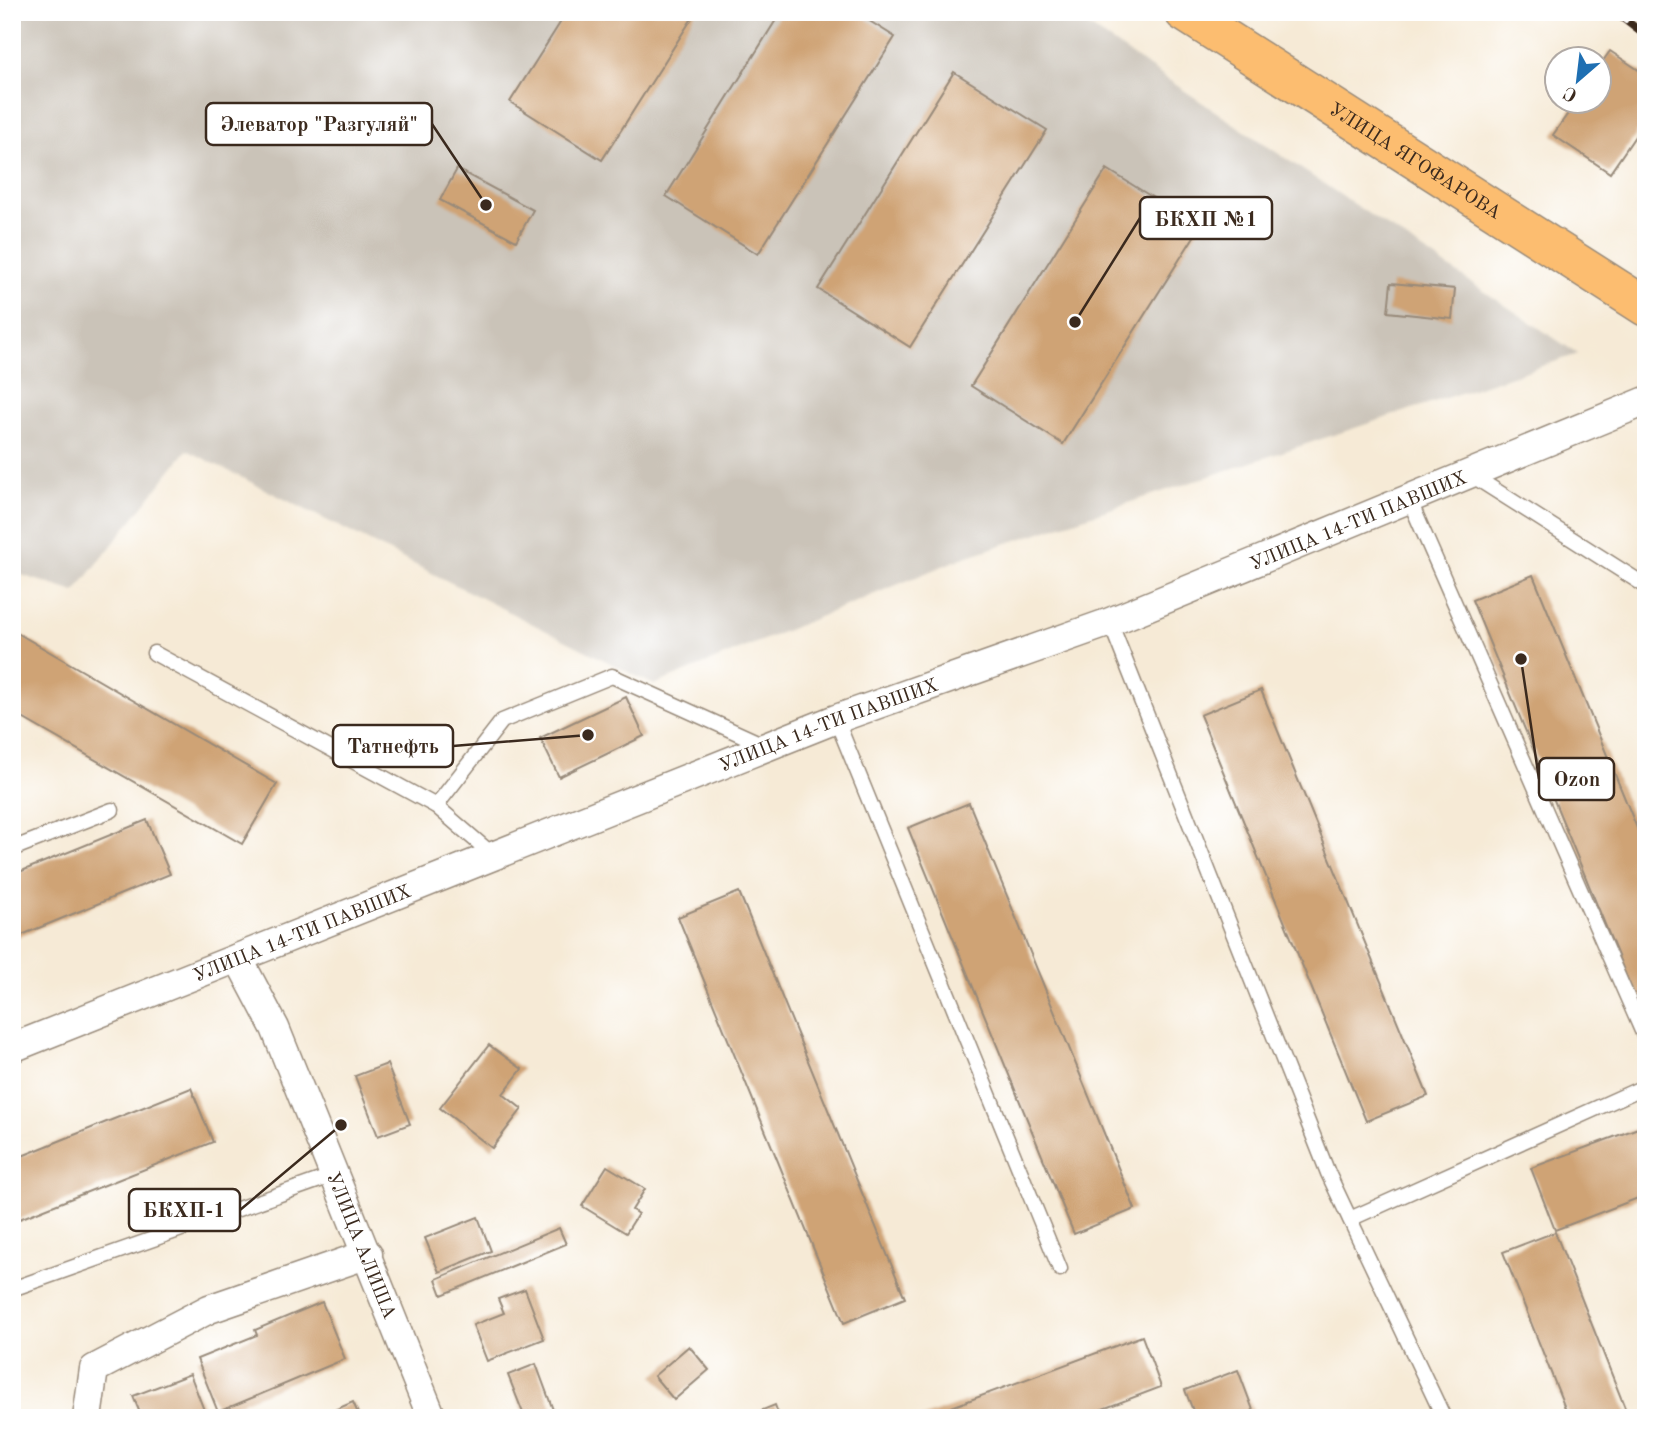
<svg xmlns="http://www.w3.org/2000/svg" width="1658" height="1430" font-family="'Old Standard TT',serif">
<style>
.industrial{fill:#cac3b8}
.building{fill:#cfa374}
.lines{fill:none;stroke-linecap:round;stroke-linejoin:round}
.lane-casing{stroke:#988a7a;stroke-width:17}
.street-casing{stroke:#988a7a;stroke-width:31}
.primary-casing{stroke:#988a7a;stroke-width:41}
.lane{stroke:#fff;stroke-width:14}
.street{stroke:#fff;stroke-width:28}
.primary{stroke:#fcbd6f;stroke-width:38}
.rail-casing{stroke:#3b2a1e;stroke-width:8}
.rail{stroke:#fff;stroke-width:5;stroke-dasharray:16;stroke-linecap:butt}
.labels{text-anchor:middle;stroke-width:5;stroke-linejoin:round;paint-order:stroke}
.street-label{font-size:19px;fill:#3b2a1e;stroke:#fff}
.leader{fill:none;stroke:#3b2a1e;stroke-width:2.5}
.callout-dot{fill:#3b2a1e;stroke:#fff;stroke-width:2.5}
.callout{fill:#fff;stroke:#3b2a1e;stroke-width:2.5}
.callout-label{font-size:21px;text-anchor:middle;font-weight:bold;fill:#3b2a1e}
</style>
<rect width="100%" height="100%" fill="#fff"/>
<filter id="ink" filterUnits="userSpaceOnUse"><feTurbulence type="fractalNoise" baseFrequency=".0143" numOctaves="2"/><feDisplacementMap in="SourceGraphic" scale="14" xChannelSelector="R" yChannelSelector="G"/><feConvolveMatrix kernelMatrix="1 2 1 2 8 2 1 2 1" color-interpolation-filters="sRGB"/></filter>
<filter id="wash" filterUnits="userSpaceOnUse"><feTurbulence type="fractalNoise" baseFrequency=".00686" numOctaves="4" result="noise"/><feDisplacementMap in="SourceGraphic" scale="28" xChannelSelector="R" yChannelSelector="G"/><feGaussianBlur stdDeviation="1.57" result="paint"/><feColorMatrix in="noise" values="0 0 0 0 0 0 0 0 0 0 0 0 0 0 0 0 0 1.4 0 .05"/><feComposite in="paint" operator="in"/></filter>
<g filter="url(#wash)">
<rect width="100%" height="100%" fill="#f6ead6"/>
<!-- industrial -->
<polygon class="industrial" points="12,12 1067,12 1578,354 962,558 654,685 187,450 75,592 12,572"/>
<g id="blocks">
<!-- building -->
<g class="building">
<polygon points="567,12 696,12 602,160 510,102"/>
<polygon points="781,12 855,12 895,37 758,254 666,196"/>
<polygon points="1610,51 1646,75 1646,120 1610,173 1553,135 1576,102 1598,102 1598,68"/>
<polygon points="954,72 1047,130 910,347 818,289"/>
<polygon points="457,169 533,210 516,241 440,200"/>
<polygon points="1107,169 1200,227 1063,444 971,386"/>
<polygon points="1391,283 1455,289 1452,319 1388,312"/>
<polygon points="1533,575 1646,850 1646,1002 1638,1005 1472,600"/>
<polygon points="12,630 277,784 242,844 12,712"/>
<polygon points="1261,690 1428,1096 1366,1121 1200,715"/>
<polygon points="626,697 644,736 559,777 540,738"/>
<polygon points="969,803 1135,1209 1074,1234 908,828"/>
<polygon points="147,820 170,874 12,939 12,875"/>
<polygon points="739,892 905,1298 844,1323 678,917"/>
<polygon points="489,1045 522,1069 503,1094 522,1109 492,1148 440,1108"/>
<polygon points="387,1064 410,1124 378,1136 355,1076"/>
<polygon points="191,1088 213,1142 12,1222 12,1160"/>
<polygon points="1646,1125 1646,1195 1555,1230 1531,1168"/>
<polygon points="607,1166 645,1189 632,1210 638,1214 626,1233 582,1206"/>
<polygon points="478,1217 491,1251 439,1272 425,1238"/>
<polygon points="559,1228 566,1244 442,1295 436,1279"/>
<polygon points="1555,1232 1629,1418 1569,1418 1503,1252"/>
<polygon points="525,1289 544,1339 487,1361 473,1325 504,1313 498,1299"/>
<polygon points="322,1302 345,1359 218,1412 197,1359 257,1335 255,1330"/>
<polygon points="1142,1336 1161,1387 1079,1418 922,1418"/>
<polygon points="689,1346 709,1370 674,1400 654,1376"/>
<polygon points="536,1364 556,1418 525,1418 508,1375"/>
<polygon points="1238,1370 1256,1418 1196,1418 1185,1390"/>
<polygon points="190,1374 207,1418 142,1418 133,1396"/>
<polygon points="353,1402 360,1418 316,1418"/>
<polygon points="775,1405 780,1418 743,1418"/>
<polygon points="1391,1412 1393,1418 1376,1418"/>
</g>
</g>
</g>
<g filter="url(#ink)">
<use href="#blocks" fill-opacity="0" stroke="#988a7a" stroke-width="2"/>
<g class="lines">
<!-- lane casing -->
<g class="lane-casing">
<g id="lane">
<polyline points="1470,474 1646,586"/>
<polyline points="1409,499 1646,1040"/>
<polyline points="1110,622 1328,1173 1444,1418"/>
<polyline points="154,653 436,806 494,856"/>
<polyline points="836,719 1060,1269"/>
<polyline points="436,806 502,721 612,676 766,746"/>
<polyline points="12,849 112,810"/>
<polyline points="1350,1219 1646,1086"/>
<polyline points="12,1289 334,1175"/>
</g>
</g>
<!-- street casing -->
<g class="street-casing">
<g id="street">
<path id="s1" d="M238 958 275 1028 432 1418"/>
<path id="s2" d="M12 1048 836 719 1110 622 1646 401"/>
<polyline points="87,1418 94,1369 209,1309 368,1254"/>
</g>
</g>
<!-- primary casing -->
<g class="primary-casing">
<g id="primary">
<path id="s3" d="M1184 12 1646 307"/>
</g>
</g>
<!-- lane -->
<use href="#lane" class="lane"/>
<!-- street -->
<use href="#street" class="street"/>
<!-- primary -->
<use href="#primary" class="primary"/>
<!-- rail casing -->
<g class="rail-casing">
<polyline id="rail" points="1615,12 1646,36"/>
</g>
<!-- rail -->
<use href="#rail" class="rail"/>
</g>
</g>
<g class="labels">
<!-- street labels -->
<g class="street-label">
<text dy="7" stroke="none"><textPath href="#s3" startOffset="275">УЛИЦА ЯГОФАРОВА</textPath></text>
<text dy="7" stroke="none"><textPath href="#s2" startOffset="1446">УЛИЦА 14-ТИ ПАВШИХ</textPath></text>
<text dy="7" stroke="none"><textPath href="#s2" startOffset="878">УЛИЦА 14-ТИ ПАВШИХ</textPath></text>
<text dy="7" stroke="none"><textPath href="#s2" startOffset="312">УЛИЦА 14-ТИ ПАВШИХ</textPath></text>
<text dy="7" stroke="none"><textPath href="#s1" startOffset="313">УЛИЦА АЛИША</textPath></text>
</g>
</g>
<!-- callouts -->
<path class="leader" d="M486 205L432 124M1075 322L1140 218M588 735L453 746M1521 659L1539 779M341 1125L240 1210"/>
<g class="callout-dot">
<circle cx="486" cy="205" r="7"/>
<circle cx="1075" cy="322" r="7"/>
<circle cx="588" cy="735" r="7"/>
<circle cx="1521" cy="659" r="7"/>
<circle cx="341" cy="1125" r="7"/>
</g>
<g class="callout">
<rect x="206" y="103" width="226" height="42" rx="7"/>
<rect x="1140" y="197" width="132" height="42" rx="7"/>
<rect x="333" y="725" width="120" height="42" rx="7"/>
<rect x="1539" y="758" width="75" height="42" rx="7"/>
<rect x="129" y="1189" width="111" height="42" rx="7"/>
</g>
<g class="callout-label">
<text x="319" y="131">Элеватор "Разгуляй"</text>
<text x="1206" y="226">БКХП №1</text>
<text x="393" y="753">Татнефть</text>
<text x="1577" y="786">Ozon</text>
<text x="184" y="1217">БКХП-1</text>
</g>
<!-- margin -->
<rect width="1658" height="1430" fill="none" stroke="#fff" stroke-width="42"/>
<!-- north arrow -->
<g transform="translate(1578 80) rotate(208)"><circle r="33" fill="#ffffff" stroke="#b1aaa5" stroke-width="2"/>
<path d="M0-5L12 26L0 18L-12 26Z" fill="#1f6fb2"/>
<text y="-10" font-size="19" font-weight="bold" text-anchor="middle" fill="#3b2a1e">С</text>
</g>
</svg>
